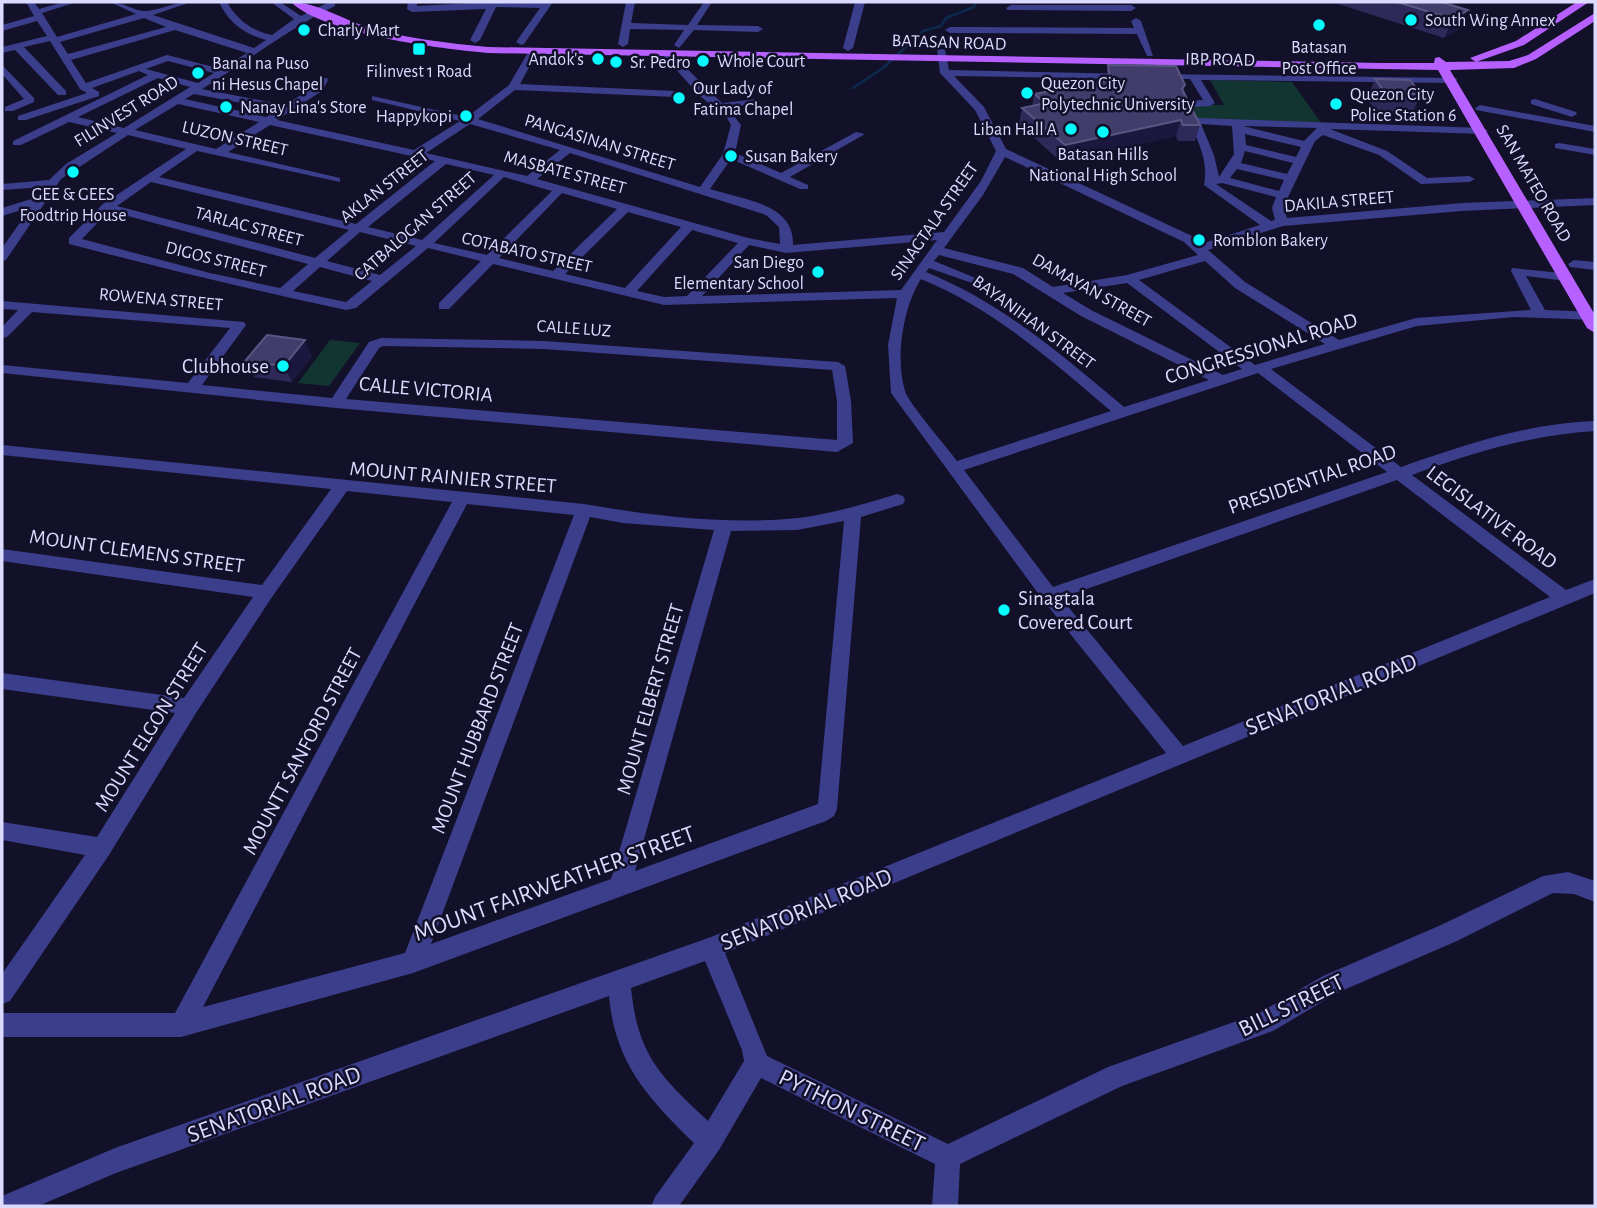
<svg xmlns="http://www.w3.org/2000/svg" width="1597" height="1208" font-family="'Alegreya Sans',sans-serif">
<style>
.green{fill:#133531}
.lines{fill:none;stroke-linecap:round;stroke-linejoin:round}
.stream{stroke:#0c2a4e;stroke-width:2.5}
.minor{fill:#3b3e8a;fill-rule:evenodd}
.major{fill:#b661ff;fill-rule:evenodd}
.wall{fill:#2f2959}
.shaded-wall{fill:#1c173e}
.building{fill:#413c6a;stroke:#5a5582;stroke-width:2}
.poi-dot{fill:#06fbff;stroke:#13102a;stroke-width:2.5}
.labels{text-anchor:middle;stroke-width:5;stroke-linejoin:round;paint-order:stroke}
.far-poi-label{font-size:18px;fill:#dbdaff;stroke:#13102a;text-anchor:start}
.far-street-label{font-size:18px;fill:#dbdaff;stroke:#13102a}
.street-label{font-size:21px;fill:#dbdaff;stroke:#13102a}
.poi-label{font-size:21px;fill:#dbdaff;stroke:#13102a;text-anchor:end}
.near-street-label{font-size:24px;fill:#dbdaff;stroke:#13102a}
</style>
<rect width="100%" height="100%" fill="#13102a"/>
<!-- green -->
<g class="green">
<polygon points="1210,80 1292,82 1322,124 1198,120 1190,105 1224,105"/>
<polygon points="330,340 360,343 329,386 298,383"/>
</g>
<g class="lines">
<!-- stream -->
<polyline class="stream" points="853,88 883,68 923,31 941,26 946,18 974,7 975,2"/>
<!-- minor -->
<g class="minor">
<path d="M26 2H34L39 9 64 2H77L42 13 57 37 136 14 110 2C123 2 136 12 147 11 163 9 175 2 191 2L153 15 254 48 266 40C244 34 228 22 219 2H227C237 20 252 31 272 35L294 19 271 2H280L301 16 329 2H335V6C288 29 248 61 202 89L285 105 314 87 319 78H327L328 80 322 91 277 120 414 150 460 121 372 100V96L467 117 509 85 530 49H536L538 51 520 84 675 91 680 94 675 97 515 90 478 119 700 187 723 154 731 125 727 118 700 96 661 53 669 51 722 103 757 99V103L728 108 741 125 735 153 781 173 856 132 865 134 790 177 808 185V189H800L731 159 710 189C740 199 795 203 793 245L944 232 981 181 996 151 975 110 940 73 937 48 945 50 949 70 1131 74 1132 76 1127 79 954 76 984 107 1006 149 1192 236 1201 244 1260 225 1204 185C1210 156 1192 129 1180 104L1185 101 1203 100 1190 79H1159L1154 76 1155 74 1456 78 1457 80 1452 83 1201 80 1215 103 1210 106 1192 107 1197 118 1483 128 1488 131 1483 134 1330 129 1387 151 1427 178 1469 176 1475 179 1469 182 1421 184 1379 155 1323 135 1315 141 1289 195 1284 208 1287 218 1462 203 1595 198V205L1462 211 1283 226 1208 250 1245 282 1339 340 1416 318 1531 310 1511 271 1512 268 1571 274 1572 277 1566 281 1526 276 1545 310 1595 312V320L1514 317 1417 326 1271 369 1401 467C1464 445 1528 423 1595 421V431C1531 435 1472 453 1412 475L1566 590 1595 579V593L725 953 767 1056 948 1144 1108 1067 1259 1013 1323 976 1441 925 1543 876 1568 872 1595 881V902L1574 894 1553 893 1457 941 1339 992 1273 1031 1122 1086 960 1164 958 1206H932L935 1164 761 1078 719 1150 679 1206H651L655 1197 694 1143C647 1097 615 1063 609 996L116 1173 38 1206H2V1196L115 1148 711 937 1166 753 1043 600 891 393 888 345 897 298 664 305 493 264 449 309H439V303L481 261 428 248 356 308 346 310C253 290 161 268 69 244V238L103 204 186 149 128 135 61 179 6 260 2 261V248L31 207 2 216V208L38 197 44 187 2 190V184L49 180 66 164 117 133 69 122 21 145H13V141L148 75 139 71 92 88 99 92V96L26 120H18V116L87 93 80 89 50 41 24 47 66 91V95H58L15 50 2 53V47L47 36 37 21 2 31V25L34 16ZM144 18 166 27 68 54 60 42ZM175 30 247 53 221 69 167 55 86 83 71 60ZM168 61 214 73 198 83 146 69ZM158 78 190 87 124 128 78 117ZM194 94 278 110 266 117 185 99ZM178 104 259 122 216 149 135 130ZM470 124 560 150 527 176 426 153ZM1201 124 1232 126 1234 154 1219 177 1214 155ZM270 125 416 157 435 161 356 224 159 177 197 151 340 182V178L228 152ZM1243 126 1317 128 1304 141ZM1245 134 1301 147 1296 157 1246 145ZM1245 151 1293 163 1287 174 1241 163ZM570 153 766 215 779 227 780 244 748 238 537 179ZM1005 157 1184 242 1198 255 1127 275 1053 287 1023 268 944 248 983 195ZM446 164 494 175 422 240 368 227ZM1237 169 1284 180 1279 191 1230 178ZM504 177 552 191 487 255 434 243ZM151 182 349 230 315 258 117 206ZM1222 183 1276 197 1272 208 1275 220 1271 221 1216 184ZM562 193 617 209 553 271 499 258ZM109 211 308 264 280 288 210 273 82 239ZM628 212 681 227 625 288 565 274ZM692 230 738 243 687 296 664 297 637 291ZM360 232 416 246 380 275 327 261ZM937 240 901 290 702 296 749 245 786 253ZM939 255 1013 274 1081 316 1209 380 1124 407C1062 355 1002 303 926 272L929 268 972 283 978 279 934 261ZM1205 261 1235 288 1325 344 1255 365 1139 280ZM320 267 372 281 346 302 293 291ZM921 279C994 309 1052 361 1111 411L957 461C947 447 909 404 905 391 895 358 903 307 921 279ZM1127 283 1242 369 1223 375 1091 310 1063 293ZM1258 373 1387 472 1053 587 964 470ZM1397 480 1550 597 1183 746 1061 598ZM705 961 742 1050 744 1061 708 1121C660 1076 638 1056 631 988Z"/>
<polygon points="408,2 417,2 417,6 490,2 553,2 524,44 521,45 516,42 540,8 496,7 480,40 475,43 470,40 486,9 412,12 407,9"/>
<polygon points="626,2 635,2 631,23 688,25 704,2 712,2 697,25 758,26 763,29 758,32 694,30 679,48 674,45 684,30 630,29 628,44 623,47 618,44"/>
<polygon points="855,2 865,2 853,48 848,51 843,48"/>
<polygon points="1011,5 1131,5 1136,8 1131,11 1008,10 1006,8"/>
<polygon points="1136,18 1141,21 1153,56 1147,56 1137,34 950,33 945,30 950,27 1134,28 1131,21"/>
<polygon points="2,65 34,98 34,102 13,111 5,111 5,107 24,99 2,74"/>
<polygon points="1535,99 1576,112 1577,114 1572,117 1531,104 1531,100"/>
<polygon points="1480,105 1595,126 1595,132 1476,110 1475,108"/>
<polygon points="1559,143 1595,149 1595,155 1555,148 1555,144"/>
<polygon points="1574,260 1595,262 1595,270 1570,267 1568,264"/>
<path d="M2 301 244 322 246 325 202 385 332 398 369 342 381 338 544 341 838 362 845 366 851 401 853 443 837 452 336 408 2 373V365L188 383 230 328 32 312 7 337 2 338V327L18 310 2 309ZM383 346 544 349 832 370 837 401V440L346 399 379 348Z"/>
<path d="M2 445 584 504C652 516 729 525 798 518 832 514 864 504 897 494L903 496 905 500 903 504 861 517 837 809 834 816 826 821 413 973 181 1037H2V1013H175L452 502 347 491 272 597 196 713 109 855 10 1001 2 1004V974L85 855 2 840V822L97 837 175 713 2 689V673L184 698 253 597 2 561V549L262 585 331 489 2 455ZM467 504 574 515 405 953 203 1007ZM590 517 623 523 714 530 611 879 431 944ZM844 521 818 804 635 871 731 531 797 530Z"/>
</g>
<!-- major -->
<g class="major">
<path d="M291 2C317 2 343 20 368 27 407 39 448 43 488 47L1381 63H1434L1435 58 1439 57 1446 62 1509 61 1528 55 1595 13V21L1536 59 1514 68 1450 70 1595 315V333L1587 328 1438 70 488 53C442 49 323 34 291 2Z"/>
<polygon points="1577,2 1589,2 1524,45 1476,62 1470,58 1516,41"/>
</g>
</g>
<!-- wall -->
<g class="wall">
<polygon points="1332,2 1441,2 1459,29 1444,38"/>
<polygon points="1108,65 1185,85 1183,91 1200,125 1195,141 1178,141 1176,136 1061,162 1019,124 1022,108 1032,106 1034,94 1105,81"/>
<polygon points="1375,79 1421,94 1412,114 1377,113 1367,99"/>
<polygon points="312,356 292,382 254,377 245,361"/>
</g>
<!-- shaded-wall -->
<g class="shaded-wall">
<polygon points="1468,10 1459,29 1444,38 1453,19"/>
<polygon points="1181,120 1176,136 1061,162 1065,145"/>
<polygon points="305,340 312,356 292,382 284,366"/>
</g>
<!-- building -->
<g class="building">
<polygon points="1397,2 1441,2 1468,10 1453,19"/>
<polygon points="1108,65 1176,66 1185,85 1182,89 1200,125 1183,125 1181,120 1065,145 1022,108 1046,103 1034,94 1110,80"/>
<polygon points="1375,79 1410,80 1421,94 1386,94"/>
<polygon points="267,335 305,340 284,366 245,361"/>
</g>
<!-- markers -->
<g class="poi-dot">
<circle cx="1411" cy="20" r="7"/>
<circle cx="1319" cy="25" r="7"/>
<circle cx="304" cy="30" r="7"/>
<rect x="412" y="42" width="14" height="14" rx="3.5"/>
<circle cx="598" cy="59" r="7"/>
<circle cx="703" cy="61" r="7"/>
<circle cx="616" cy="62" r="7"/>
<circle cx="198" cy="73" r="7"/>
<circle cx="1027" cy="93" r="7"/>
<circle cx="679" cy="98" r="7"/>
<circle cx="1336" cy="104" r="7"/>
<circle cx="226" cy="107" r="7"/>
<circle cx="466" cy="116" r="7"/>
<circle cx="1071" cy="129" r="7"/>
<circle cx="1103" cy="132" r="7"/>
<circle cx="731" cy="156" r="7"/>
<circle cx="73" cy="172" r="7"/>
<circle cx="1199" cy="240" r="7"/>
<circle cx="818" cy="272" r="7"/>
<circle cx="283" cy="366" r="7"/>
<circle cx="1004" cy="610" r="7"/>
</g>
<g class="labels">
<!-- far-poi labels -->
<g class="far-poi-label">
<text x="1425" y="26">South Wing Annex</text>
<text x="318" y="36">Charly Mart</text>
<text x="1319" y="53" text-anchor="middle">Batasan<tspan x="1319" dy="21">Post Office</tspan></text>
<text x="584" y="65" text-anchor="end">Andok's</text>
<text x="717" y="67">Whole Court</text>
<text x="630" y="68">Sr. Pedro</text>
<text x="212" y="69">Banal na Puso<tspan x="212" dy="21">ni Hesus Chapel</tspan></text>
<text x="419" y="77" text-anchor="middle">Filinvest 1 Road</text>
<text x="1041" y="89">Quezon City<tspan x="1041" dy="21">Polytechnic University</tspan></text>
<text x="693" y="94">Our Lady of<tspan x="693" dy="21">Fatima Chapel</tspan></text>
<text x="1350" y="100">Quezon City<tspan x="1350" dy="21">Police Station 6</tspan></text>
<text x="240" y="113">Nanay Lina's Store</text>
<text x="452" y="122" text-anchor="end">Happykopi</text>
<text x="1057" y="135" text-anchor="end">Liban Hall A</text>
<text x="1103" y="160" text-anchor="middle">Batasan Hills<tspan x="1103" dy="21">National High School</tspan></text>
<text x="745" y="162">Susan Bakery</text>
<text x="73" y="200" text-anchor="middle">GEE &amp; GEES<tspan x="73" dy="21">Foodtrip House</tspan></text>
<text x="1213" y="246">Romblon Bakery</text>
<text x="804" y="268" text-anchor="end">San Diego<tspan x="804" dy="21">Elementary School</tspan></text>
</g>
<!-- far-street labels -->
<g class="far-street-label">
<text transform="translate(949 42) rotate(2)" y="6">BATASAN ROAD</text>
<text transform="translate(1220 59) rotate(1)" y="6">IBP ROAD</text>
<text transform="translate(126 111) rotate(-32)" y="6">FILINVEST ROAD</text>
<text transform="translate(235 138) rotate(13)" y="6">LUZON STREET</text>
<text transform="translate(600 142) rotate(17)" y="6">PANGASINAN STREET</text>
<text transform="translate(565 172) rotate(15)" y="6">MASBATE STREET</text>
<text transform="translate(1534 183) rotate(60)" y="6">SAN MATEO ROAD</text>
<text transform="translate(384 186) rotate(-38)" y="6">AKLAN STREET</text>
<text transform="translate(1339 201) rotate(-5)" y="6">DAKILA STREET</text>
<text transform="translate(934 221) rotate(-55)" y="6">SINAGTALA STREET</text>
<text transform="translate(249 226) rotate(15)" y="6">TARLAC STREET</text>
<text transform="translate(415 226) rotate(-41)" y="6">CATBALOGAN STREET</text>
<text transform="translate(527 252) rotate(13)" y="6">COTABATO STREET</text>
<text transform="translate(216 259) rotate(14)" y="6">DIGOS STREET</text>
<text transform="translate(1092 290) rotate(29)" y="6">DAMAYAN STREET</text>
<text transform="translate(161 299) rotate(5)" y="6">ROWENA STREET</text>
<text transform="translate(1034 322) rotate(36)" y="6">BAYANIHAN STREET</text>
<text transform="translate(574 328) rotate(4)" y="6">CALLE LUZ</text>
</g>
<!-- street labels -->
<g class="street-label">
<text transform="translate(1261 348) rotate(-17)" y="7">CONGRESSIONAL ROAD</text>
<text transform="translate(426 389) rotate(5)" y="7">CALLE VICTORIA</text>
<text transform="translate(453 477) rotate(5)" y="7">MOUNT RAINIER STREET</text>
<text transform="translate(1312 479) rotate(-19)" y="7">PRESIDENTIAL ROAD</text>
<text transform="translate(1492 517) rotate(37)" y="7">LEGISLATIVE ROAD</text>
<text transform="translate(137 551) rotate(8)" y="7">MOUNT CLEMENS STREET</text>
<text transform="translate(650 699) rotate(-74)" y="7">MOUNT ELBERT STREET</text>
<text transform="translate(151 727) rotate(-58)" y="7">MOUNT ELGON STREET</text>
<text transform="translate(477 728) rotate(-69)" y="7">MOUNT HUBBARD STREET</text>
<text transform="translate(302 751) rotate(-62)" y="7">MOUNTT SANFORD STREET</text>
</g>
<!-- poi labels -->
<g class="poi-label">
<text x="269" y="373">Clubhouse</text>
<text x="1018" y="605" text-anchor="start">Sinagtala<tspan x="1018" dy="24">Covered Court</tspan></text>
</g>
<!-- near-street labels -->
<g class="near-street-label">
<text transform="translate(1331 694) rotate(-22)" y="8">SENATORIAL ROAD</text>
<text transform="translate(554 883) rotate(-20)" y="8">MOUNT FAIRWEATHER STREET</text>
<text transform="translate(806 909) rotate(-22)" y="8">SENATORIAL ROAD</text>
<text transform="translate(1291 1005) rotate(-26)" y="8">BILL STREET</text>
<text transform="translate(274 1104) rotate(-20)" y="8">SENATORIAL ROAD</text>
<text transform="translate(852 1110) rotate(26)" y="8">PYTHON STREET</text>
</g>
</g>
<!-- border -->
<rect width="1597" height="1208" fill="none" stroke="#dbdaff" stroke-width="7"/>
</svg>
